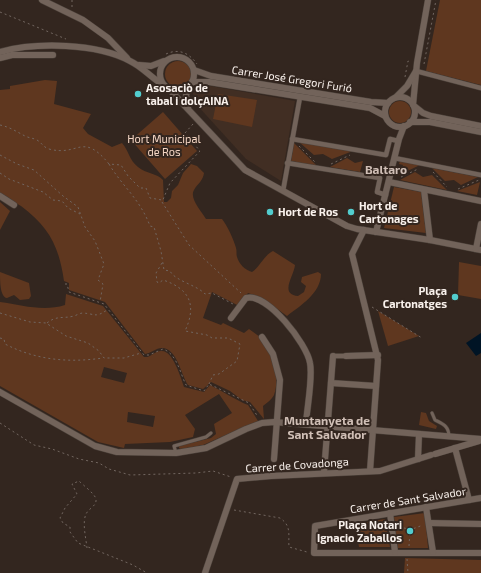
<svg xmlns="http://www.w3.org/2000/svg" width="481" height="573" font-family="'Exo 2',sans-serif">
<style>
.built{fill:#412e23}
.green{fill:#5f371f;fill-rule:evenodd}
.water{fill:#001425}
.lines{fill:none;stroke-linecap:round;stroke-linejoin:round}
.service-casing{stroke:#4b413a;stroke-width:4}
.pedestrian-casing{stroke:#4b413a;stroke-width:5.5}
.minor-casing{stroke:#4b413a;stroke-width:7}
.path{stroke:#726660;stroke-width:1;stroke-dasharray:2 3;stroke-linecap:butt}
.service{stroke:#72635a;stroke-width:3}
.pedestrian{stroke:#72635a;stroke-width:4.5}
.minor{stroke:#72635a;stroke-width:6}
.poi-dot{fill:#52cdce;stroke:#33261f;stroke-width:1.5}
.labels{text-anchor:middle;stroke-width:4;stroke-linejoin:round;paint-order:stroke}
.street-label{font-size:11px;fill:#f9f1ec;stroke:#33261f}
.poi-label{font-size:11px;font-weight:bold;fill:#f9f1ec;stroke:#33261f;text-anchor:start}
.park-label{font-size:11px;fill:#f5d6c4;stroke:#33261f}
.neighbourhood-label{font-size:12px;font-weight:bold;fill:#d0bfb6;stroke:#33261f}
</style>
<rect width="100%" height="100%" fill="#33261f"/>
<!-- built -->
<polygon class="built" points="205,85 295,101 281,181 246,159 196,104 193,93 199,86"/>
<!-- green -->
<g class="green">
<polygon points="440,0 481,0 481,85 426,71"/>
<circle cx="178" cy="74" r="13"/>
<path d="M45 80 57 81 54 104 91 114 83 128 88 134 112 147 122 143C129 151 129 160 138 167 146 174 157 173 163 180L164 202H167L171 198 172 191 178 185 183 173 191 164 197 166 204 173C203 181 198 183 194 190 189 198 201 211 206 219H222C227 225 234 240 236 248 237 251 236 254 237 257 239 264 245 270 252 272 260 267 264 255 273 251L295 265C294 276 279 294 298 296L304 292 306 286 301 282 302 277 318 272 321 274C321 293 300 306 287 316L262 298 248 293 239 306 212 292 203 318 221 325 223 323 244 333 249 329C256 334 265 340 269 348 276 361 279 381 274 395 272 399 267 403 263 406L264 419 250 402 242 400 230 391 211 382 203 389 188 385C181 375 177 348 162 348 156 348 151 353 145 354L105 302 69 290V283L64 281C59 246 49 227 21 206 14 202 8 196 0 193V90L10 89V86Z"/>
<polygon points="218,94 257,100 252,127 213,119"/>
<circle cx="400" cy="112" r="11"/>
<polygon points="163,112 197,151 165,179 131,140"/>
<polygon points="299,142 353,151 332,159 323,154 314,155"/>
<polygon points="294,143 317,166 291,161"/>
<polygon points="347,158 355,163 363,161 360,172 330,167"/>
<polygon points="400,161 420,165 397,176 398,170 401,171 403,165 399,164"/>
<polygon points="432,168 478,177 461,185 454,180 445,181"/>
<polygon points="415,172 423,177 432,175 447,190 400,180"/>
<polygon points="480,182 477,195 457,191"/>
<polygon points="394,187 421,192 426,233 384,228"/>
<polygon points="0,202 10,211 0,230"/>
<polygon points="459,262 481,266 481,299 458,295"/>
<path d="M0 272 29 283 31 296 29 299 20 300 14 295 7 298C0 297 0 281 0 272Z"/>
<path d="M66 294 103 306 144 357C151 358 155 350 162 351 173 351 181 378 184 387L204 392 210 385C223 391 235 400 248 405L258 421 203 445 181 449 179 448V446L211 438 216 434 214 424 232 413 219 394 185 415 195 429 193 437 170 442 125 444 124 448 98 442 0 386V302C22 305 43 312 65 305ZM104 367 127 373 124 383 101 377ZM128 412 155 416 153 427 127 422Z"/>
<polygon points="378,311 419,336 388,346"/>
<polygon points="421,412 426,413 429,421 437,426 436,429 419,425"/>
<polygon points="425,513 428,548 398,548 394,517"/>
<polygon points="385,519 390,547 359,547 355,524"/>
<polygon points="405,558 481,560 481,573 404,573"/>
</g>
<!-- water -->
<polygon class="water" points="481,333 481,353 476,356 466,343"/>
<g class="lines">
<!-- service casing -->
<g class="service-casing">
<g id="service">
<path d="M432 413 435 420C443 424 449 426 449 437"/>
<polyline points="176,453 174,446 206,437 211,433"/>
</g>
</g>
<!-- pedestrian casing -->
<g class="pedestrian-casing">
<g id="pedestrian">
<polyline points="416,71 481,88"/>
<polyline points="292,139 386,155 390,139 398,141"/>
<polyline points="394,158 481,175"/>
<polyline points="287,163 380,178 377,192 386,195"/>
<polyline points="283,191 300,97"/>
<polyline points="333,356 346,356"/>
</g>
</g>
<!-- minor casing -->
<g class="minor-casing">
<g id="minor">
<polyline points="42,0 83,20 108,38 127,58"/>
<polyline points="428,0 417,63 413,105 423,113 431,116 481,126"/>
<path d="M0 52C36 42 97 43 130 61 143 67 152 79 165 86"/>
<circle cx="177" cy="74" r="17"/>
<polyline points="0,58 12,55 53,55"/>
<polyline points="139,65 151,66 164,61"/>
<polyline points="194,70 211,76 371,102 388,103"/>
<polyline points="192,82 209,82 370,108 385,116"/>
<polyline points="169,89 245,170 347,226 357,229 430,240 481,250"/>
<polyline points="396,97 407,86 416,71"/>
<circle cx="400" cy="112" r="15"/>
<polyline points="188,108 186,95 189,86"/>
<polyline points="410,122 430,122 481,132"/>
<polyline points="389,182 481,201"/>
<polyline points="424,190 430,240"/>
<polyline points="0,196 14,205"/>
<polyline points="364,230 352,254 378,360 370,471"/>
<polyline points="376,232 399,139 404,126"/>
<polyline points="476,249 481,224"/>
<path d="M231 318 246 298C267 292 307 344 310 363 313 378 307 407 306 424"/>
<polyline points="262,337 273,354 280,380 274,459"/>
<polyline points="346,356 378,355"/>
<polyline points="331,383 376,386"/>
<polyline points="0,392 95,446 117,452 176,453 206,448 246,429 262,423 274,422 481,439"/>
<polyline points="455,448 469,500"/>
<polyline points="435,454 479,441"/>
<polyline points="418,459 419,434"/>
<polyline points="324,472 333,356"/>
<polyline points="481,498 315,526 314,553 481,553"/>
<polyline points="426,507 433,552"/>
<polyline points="390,513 395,552"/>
<polyline points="429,523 481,524"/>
<polyline points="205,573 237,479 271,476 380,471 431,455"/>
</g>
</g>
<!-- path -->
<g class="path">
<polyline points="72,0 72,7"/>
<polyline points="0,12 66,39"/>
<path d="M166 54C179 48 189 53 197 64"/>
<polyline points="424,64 436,0"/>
<polyline points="405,77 408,61 411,62"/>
<polyline points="193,124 185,133 200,151 170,183 162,202 189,245 241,293"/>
<path d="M0 125C10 127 17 132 25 136 29 138 33 138 37 140 42 143 43 147 49 149 79 157 82 131 109 164L121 165 128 176 140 188H146L150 198 162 200"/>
<polyline points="299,146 315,162"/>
<polyline points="0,155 17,164 34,170 63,196 78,207 85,227 95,241 104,264 98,280 103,284 100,302"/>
<path d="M109 164C122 186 140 199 150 226L154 227 161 251 164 270 170 271C175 281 197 285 205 294L212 293 233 304"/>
<polyline points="331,164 350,155"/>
<polyline points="433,172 447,187"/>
<polyline points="0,173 9,179 43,192 53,200 62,201 68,208 80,214"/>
<polyline points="401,177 418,169"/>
<polyline points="458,189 479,180"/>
<path d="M162 263 156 273 157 282 159 283 163 280C190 289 197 305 185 331L207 335 212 338H228L240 344 237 361 219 374 213 375 209 384"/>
<path d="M65 284H67L69 292 104 304 144 355H149L163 349C177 354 180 373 186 385L204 391 209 384 249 403 258 417"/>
<polyline points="372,307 422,338"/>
<polyline points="0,313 30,322 46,323 66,336 88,343 99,351 104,358 124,358 141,353"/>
<path d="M47 323C57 315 63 319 74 316 77 315 80 313 83 313 96 314 95 318 107 310"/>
<path d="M0 338 4 339 5 344C36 360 68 363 103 358"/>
<polyline points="0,423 34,445 52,449 79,459 99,463 109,469 130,475 196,473 213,471 231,477"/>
<path d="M234 510 280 518C292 526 288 535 289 547L307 552"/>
<polyline points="399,527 409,529"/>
<polyline points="409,546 410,530 423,525"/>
<path d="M87 548C86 538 82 523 86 514 89 508 97 506 96 499 95 494 83 485 79 481L72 484 77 494 65 508 60 518 63 523 70 527V532L78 543 133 565 147 573"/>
<polyline points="407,559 408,573"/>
</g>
<!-- service -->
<use href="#service" class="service"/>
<!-- pedestrian -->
<use href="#pedestrian" class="pedestrian"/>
<!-- minor -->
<use href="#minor" class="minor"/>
</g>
<!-- markers -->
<g class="poi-dot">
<circle cx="138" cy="94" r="4"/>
<circle cx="270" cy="212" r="4"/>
<circle cx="351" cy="212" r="4"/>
<circle cx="455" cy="297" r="4"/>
<circle cx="410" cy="531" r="4"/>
</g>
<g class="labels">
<!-- street labels -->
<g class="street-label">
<text transform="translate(292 79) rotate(9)" y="4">Carrer José Gregori Furió</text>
<text transform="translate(297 465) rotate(-4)" y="4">Carrer de Covadonga</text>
<text transform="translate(408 500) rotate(-9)" y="4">Carrer de Sant Salvador</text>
</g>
<!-- poi labels -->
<g class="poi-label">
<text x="146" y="92">Asosaciò de<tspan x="146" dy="13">tabal i dolçAINA</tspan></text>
<text x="359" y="210">Hort de<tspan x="359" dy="13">Cartonages</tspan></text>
<text x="278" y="216">Hort de Ros</text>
<text x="447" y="295" text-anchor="end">Plaça<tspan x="447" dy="13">Cartonatges</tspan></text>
<text x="402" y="529" text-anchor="end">Plaça Notari<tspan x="402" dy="13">Ignacio Zaballos</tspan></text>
</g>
<!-- park labels -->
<g class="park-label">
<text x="164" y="143">Hort Municipal<tspan x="164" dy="13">de Ros</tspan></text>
</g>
<!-- neighbourhood labels -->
<g class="neighbourhood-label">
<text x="386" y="174">Baltaro</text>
<text x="327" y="425">Muntanyeta de<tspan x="327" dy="14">Sant Salvador</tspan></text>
</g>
</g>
</svg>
